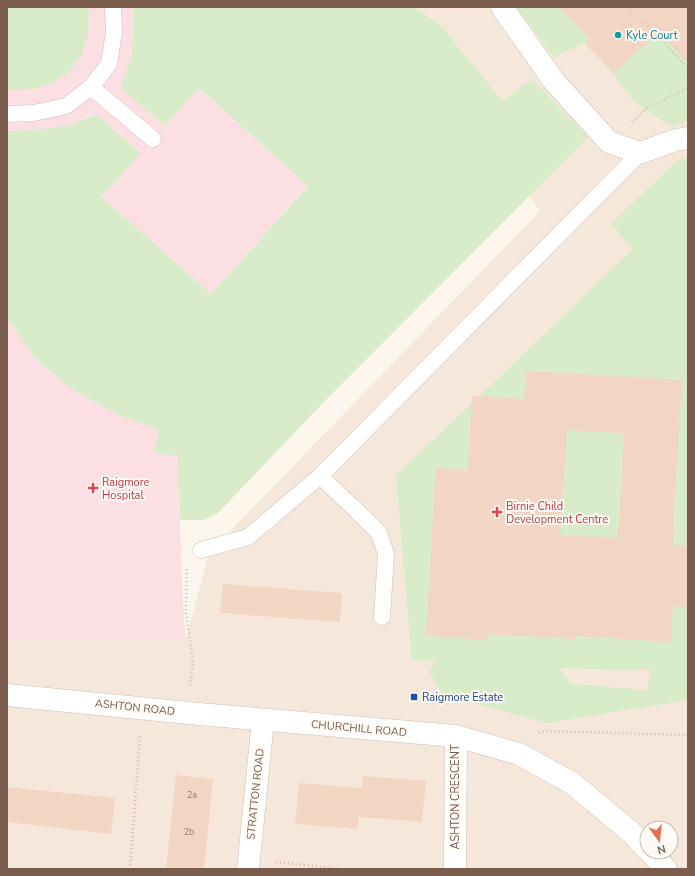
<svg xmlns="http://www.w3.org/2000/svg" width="695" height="876" font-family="'Nunito Sans',sans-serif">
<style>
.residential{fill:#f5e8da;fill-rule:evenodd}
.medical{fill:#fbdfe3}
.green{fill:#d8ecc9;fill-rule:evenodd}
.building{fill:#f3d5c3;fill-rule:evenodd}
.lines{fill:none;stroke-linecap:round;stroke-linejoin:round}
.service-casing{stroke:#d1beb0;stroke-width:17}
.minor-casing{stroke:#d1beb0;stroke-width:23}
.path{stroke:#d9b8a5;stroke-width:2.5;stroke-dasharray:1 3;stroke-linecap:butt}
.service{stroke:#fff;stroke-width:16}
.minor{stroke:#fff;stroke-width:22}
.culture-dot{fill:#0f9aa8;stroke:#fffaf3;stroke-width:1.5}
.health-dot{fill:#e0444e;stroke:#fffaf3;stroke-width:1.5}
.transit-dot{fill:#1a4fb4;stroke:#fffaf3;stroke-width:1.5}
.labels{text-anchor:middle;stroke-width:4;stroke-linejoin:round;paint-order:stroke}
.number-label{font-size:9px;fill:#987a6a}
.culture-label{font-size:11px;fill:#0d838f;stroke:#fffaf3;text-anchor:start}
.health-label{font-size:11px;fill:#be3a42;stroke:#fffaf3;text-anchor:start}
.transit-label{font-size:11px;fill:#164399;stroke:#fffaf3;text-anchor:start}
.street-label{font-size:11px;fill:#7a5c4d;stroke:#fffaf3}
</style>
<rect width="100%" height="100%" fill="#fdf6ec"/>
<!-- residential -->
<path class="residential" d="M391 7H688V869H7V640L186 639 209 553 540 211ZM647 828H671V852H647Z"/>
<!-- medical -->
<g class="medical">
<polygon points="7,7 133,7 132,56 122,83 198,88 308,185 211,294 102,197 141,153 97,115 92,115 79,121 66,126 42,130 7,131"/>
<polygon points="7,318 35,358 71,389 118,415 160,430 177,456 184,621 186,639 7,640"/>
</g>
<!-- green -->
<g class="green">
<polygon points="7,7 89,7 88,35 81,56 69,72 52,83 30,90 7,90"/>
<path d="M133 7H414L442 27 502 101 532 79 588 137 323 403 217 514 204 520H180L177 456 153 452 159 430 118 415 71 389 35 358 7 318V131C27 130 45 130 64 126 76 124 86 116 97 115L141 153 102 197 211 294 308 186 199 88 165 126 123 90 122 83 132 56Z"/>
<polygon points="516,7 688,7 688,121 672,127 634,102 613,73 585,43 554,57"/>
<path d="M688 158V700L547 723 443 695 429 672 435 661 412 660 396 476 633 249 611 224 672 165 681 159ZM559 668 610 670H651L647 690 572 684Z"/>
</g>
<!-- building -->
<g class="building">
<polygon points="559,7 688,7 688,63 659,32 613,73 585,43 589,39"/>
<path d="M526 371 682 380 673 527H675L673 545 688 546V607L673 606 671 642 575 636V639L488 634V640L426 636 436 468 468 470 472 396 524 399ZM567 430 624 433 619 523H618L617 538 560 535Z"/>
<polygon points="223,584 342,593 340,622 220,613"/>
<polygon points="176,775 213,779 204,869 166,869"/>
<polygon points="363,776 426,781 422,822 359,817 358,829 295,824 299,783 362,788"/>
<polygon points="7,787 115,798 111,834 7,822"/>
</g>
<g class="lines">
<!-- service casing -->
<g class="service-casing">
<g id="service">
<polyline points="91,87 153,139"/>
<polyline points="7,114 34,113 66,106 91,87 109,64 114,32 113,7"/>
<polyline points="201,550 248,537 320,476"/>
<polyline points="382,617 386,554 379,533 358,512 320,476 640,153"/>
</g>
</g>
<!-- minor casing -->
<g class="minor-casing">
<g id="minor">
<polyline points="502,7 553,80 609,142 640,153 676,140 688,138"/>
<polyline points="7,695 199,714 456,736 519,754 572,783 632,833 647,849"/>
<polyline points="650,852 666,869"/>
<polyline points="248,869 263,720"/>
<polyline points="455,869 456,736"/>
</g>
</g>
<!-- path -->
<g class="path">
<polyline points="628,7 631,11"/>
<polyline points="645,23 688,68"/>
<polyline points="632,122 647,108 688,88"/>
<polyline points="187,569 186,611 193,662 190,685"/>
<polyline points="539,733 545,731 688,735"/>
<polyline points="276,862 341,869"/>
<polyline points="130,869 140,736"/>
</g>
<!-- service -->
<use href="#service" class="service"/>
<!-- minor -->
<use href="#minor" class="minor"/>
</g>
<!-- markers -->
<circle class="culture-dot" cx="618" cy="35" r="4"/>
<g class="health-dot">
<path d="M91 482h4v4h4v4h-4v4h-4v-4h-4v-4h4z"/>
<path d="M495 506h4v4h4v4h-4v4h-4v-4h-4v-4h4z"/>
</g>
<rect class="transit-dot" x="410" y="693" width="8" height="8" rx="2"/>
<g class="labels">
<!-- number labels -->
<g class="number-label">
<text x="192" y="798">2a</text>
<text x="189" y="835">2b</text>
</g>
<!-- culture labels -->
<g class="culture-label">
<text x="626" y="39">Kyle Court</text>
</g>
<!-- health labels -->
<g class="health-label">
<text x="102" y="486">Raigmore<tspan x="102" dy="13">Hospital</tspan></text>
<text x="506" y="510">Birnie Child<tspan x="506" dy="13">Development Centre</tspan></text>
</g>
<!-- transit labels -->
<g class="transit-label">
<text x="422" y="701">Raigmore Estate</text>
</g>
<!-- street labels -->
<g class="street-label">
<text transform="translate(135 707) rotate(6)" y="4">ASHTON ROAD</text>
<text transform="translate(359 728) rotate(5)" y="4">CHURCHILL ROAD</text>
<text transform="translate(255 794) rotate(-84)" y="4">STRATTON ROAD</text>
<text transform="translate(455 797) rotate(-90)" y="4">ASHTON CRESCENT</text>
</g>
</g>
<!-- border -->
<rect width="695" height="876" fill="none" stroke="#7a5c4d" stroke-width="16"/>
<!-- north arrow -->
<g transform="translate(659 840) rotate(165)"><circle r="19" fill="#fffaf3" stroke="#cabbb1"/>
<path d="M0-3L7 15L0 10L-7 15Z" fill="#e76f51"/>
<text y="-6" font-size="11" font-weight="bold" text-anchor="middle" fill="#7a5c4d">N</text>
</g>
</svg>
